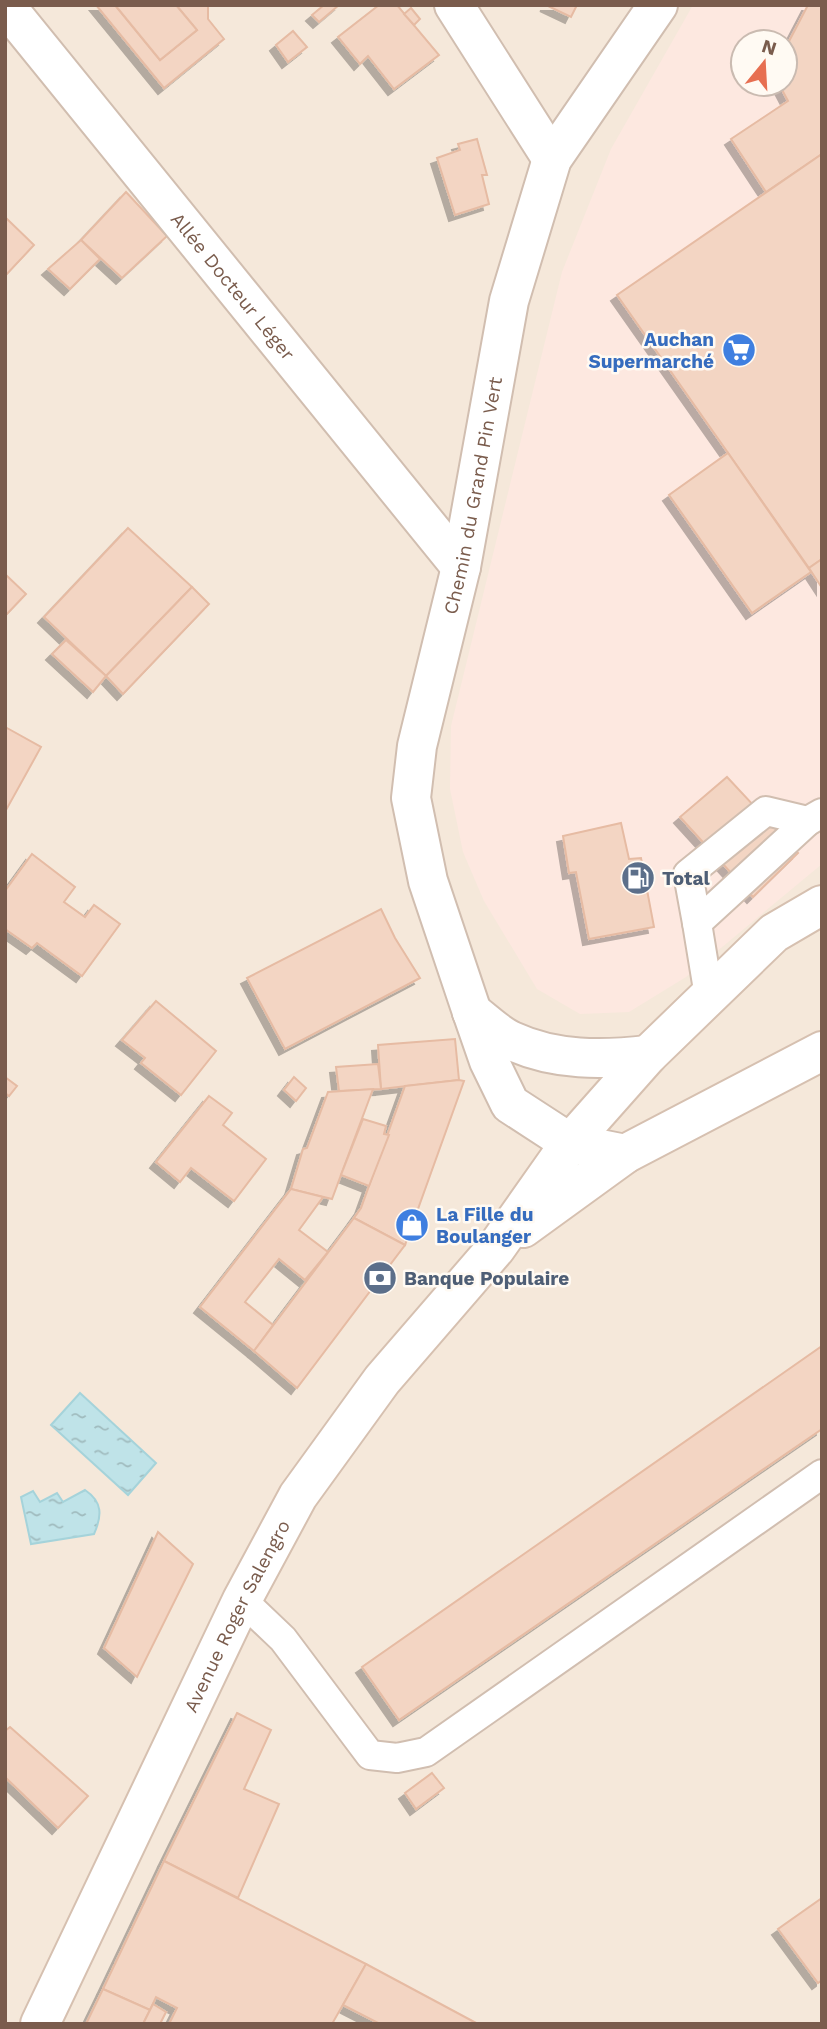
<svg xmlns="http://www.w3.org/2000/svg" width="827" height="2029" font-family="'Work Sans',sans-serif">
<style>
.residential{fill:#f5e8da;fill-rule:evenodd}
.commercial{fill:#fde8e0;fill-rule:evenodd}
.water{fill:url(#water-ripples);stroke:#a5d3da;stroke-width:2}
.building{fill:#f3d5c3;stroke:#e6bba3;stroke-width:2;filter:url(#shadow)}
.lines{fill:none;stroke-linecap:round;stroke-linejoin:round}
.service-casing{stroke:#d1beb0;stroke-width:32}
.minor-casing{stroke:#d1beb0;stroke-width:42}
.tertiary-casing{stroke:#d1beb0;stroke-width:42}
.secondary-casing{stroke:#d6c0b0;stroke-width:42}
.service{stroke:#fff;stroke-width:28}
.minor{stroke:#fff;stroke-width:38}
.tertiary{stroke:#fff;stroke-width:38}
.secondary{stroke:#fff;stroke-width:38}
.labels{text-anchor:middle;stroke-width:5;stroke-linejoin:round;paint-order:stroke}
.street-label{font-size:19px;fill:#7a5c4d;stroke:#fffaf3}
.shop-label{font-size:19px;font-weight:bold;fill:#366cbe;stroke:#fffaf3;text-anchor:end}
.service-label{font-size:19px;font-weight:bold;fill:#4e5e75;stroke:#fffaf3;text-anchor:start}
</style>
<defs>
<pattern id="water-ripples" width="26" height="14" patternUnits="userSpaceOnUse" patternTransform="scale(1.75)"><rect width="26" height="14" fill="#bfe3e8"/><path d="M2 4q2-2 4 0t4 0M15 11q2-2 4 0t4 0" fill="none" stroke="#a0bbbe"/></pattern>
<filter id="shadow"><feDropShadow dx="-6" dy="6" stdDeviation="0" flood-color="#0004"/></filter>
</defs>
<rect width="100%" height="100%" fill="#fdf6ec"/>
<!-- residential -->
<path class="residential" d="M5 5H822V2024H5ZM743 42H785V84H743Z"/>
<!-- commercial -->
<path class="commercial" d="M693 5H822V864L686 977 629 1012 580 1014 537 989 484 901 463 852 450 789 451 726 562 272 611 149ZM743 42H785V84H743Z"/>
<!-- water -->
<g class="water">
<polygon points="80,1393 156,1463 128,1495 51,1425"/>
<path d="M85 1490C103 1502 102 1516 94 1534L31 1544 21 1497 33 1491 40 1502 57 1493 63 1502Z"/>
</g>
<!-- building -->
<g class="building">
<polygon points="96,5 115,5 160,60 197,30 176,5 208,5 208,19 224,39 164,88"/>
<polygon points="115,5 176,5 197,30 160,60"/>
<polygon points="324,5 339,5 319,22 312,15"/>
<polygon points="379,5 397,5 439,55 394,89 368,56 360,64 338,37"/>
<polygon points="546,5 577,5 571,17"/>
<polygon points="808,5 822,5 822,154 766,192 731,139 788,101 779,84 785,84 785,49"/>
<polygon points="411,8 420,19 414,25 404,14"/>
<polygon points="293,31 307,47 288,62 276,45"/>
<polygon points="477,139 487,175 482,175 489,204 455,215 437,158 460,150 458,144"/>
<polygon points="822,154 822,559 809,568 617,295"/>
<polygon points="126,192 167,236 122,278 81,240"/>
<polygon points="5,217 34,245 5,276"/>
<polygon points="81,240 100,259 70,289 48,269"/>
<polygon points="728,453 811,572 752,613 669,495"/>
<polygon points="128,528 192,587 106,676 44,617"/>
<polygon points="822,559 822,588 809,568"/>
<polygon points="5,574 26,594 5,616"/>
<polygon points="192,587 209,604 123,694 106,676"/>
<polygon points="66,640 106,676 93,692 52,654"/>
<polygon points="7,728 41,747 5,812 5,731"/>
<polygon points="727,777 798,853 753,897 680,817"/>
<polygon points="621,823 629,859 641,858 654,927 589,939 576,872 569,873 563,836"/>
<polygon points="32,854 75,887 64,902 85,917 94,905 120,924 82,976 37,943 32,948 5,929 5,891"/>
<polygon points="381,909 395,938 420,978 285,1049 247,978"/>
<polygon points="156,1001 216,1051 181,1095 141,1063 145,1058 122,1040"/>
<polygon points="455,1039 459,1080 381,1089 378,1045"/>
<polygon points="378,1064 381,1089 339,1091 336,1067"/>
<polygon points="5,1077 17,1086 9,1096 5,1093"/>
<polygon points="294,1077 306,1088 296,1101 284,1090"/>
<polygon points="459,1080 464,1081 405,1245 354,1218 361,1208 405,1086"/>
<polygon points="373,1089 332,1199 291,1189 303,1149 307,1148 328,1092"/>
<polygon points="209,1096 232,1113 223,1125 266,1159 234,1201 191,1168 180,1182 156,1162"/>
<polygon points="363,1119 386,1126 384,1134 389,1135 369,1186 341,1175"/>
<polygon points="291,1189 323,1197 299,1230 328,1252 305,1280 279,1259 245,1302 273,1325 254,1351 200,1307"/>
<polygon points="354,1218 405,1245 297,1388 254,1351"/>
<polygon points="822,1346 822,1429 399,1720 362,1667"/>
<polygon points="158,1532 193,1564 137,1677 104,1648"/>
<polygon points="237,1713 271,1730 244,1789 279,1804 238,1898 164,1861"/>
<polygon points="10,1727 88,1796 58,1828 5,1777 5,1731"/>
<polygon points="432,1773 444,1788 416,1809 405,1793"/>
<polygon points="164,1861 366,1964 332,2024 169,2024 177,2008 156,1997 150,2010 103,1989"/>
<polygon points="822,1898 822,1980 818,1983 778,1929"/>
<polygon points="366,1964 478,2024 380,2024 343,2005"/>
<polygon points="103,1989 150,2010 143,2024 86,2024"/>
<polygon points="153,2004 166,2012 160,2024 143,2024"/>
</g>
<g class="lines">
<!-- service casing -->
<g class="service-casing">
<g id="service">
<polyline points="697,923 688,874 766,811 808,821"/>
<polyline points="709,996 697,923 808,821 822,813"/>
<polyline points="242,1600 283,1639 370,1755 397,1758 426,1752 822,1474"/>
</g>
</g>
<!-- minor casing -->
<g class="minor-casing">
<g id="minor">
<path id="s1" d="M5 5 461 567"/>
<polyline points="454,5 552,159"/>
<path id="s2" d="M472 1012 428 881 411 798 417 746 461 567 509 301 552 159 658 5"/>
</g>
</g>
<!-- tertiary casing -->
<g class="tertiary-casing">
<g id="tertiary">
<polyline points="472,1012 489,1061 510,1104 570,1143 625,1154"/>
<path d="M472 1012C484 1021 498 1035 512 1041 555 1061 603 1060 648 1055"/>
</g>
</g>
<!-- secondary casing -->
<g class="secondary-casing">
<g id="secondary">
<polyline points="523,1228 625,1154 822,1051"/>
<path id="s3" d="M40 2024 242 1600 298 1496 382 1380 496 1248 570 1143 648 1055 774 933 822 905"/>
</g>
</g>
<!-- service -->
<use href="#service" class="service"/>
<!-- minor -->
<use href="#minor" class="minor"/>
<!-- tertiary -->
<use href="#tertiary" class="tertiary"/>
<!-- secondary -->
<use href="#secondary" class="secondary"/>
</g>
<!-- icons -->
<defs>
<g id="supermarket-disc" transform="scale(1.75)"><circle r="9.5" fill="#3f7fe0" stroke="#fffaf3"/><path d="M-6-5.5h2.5l.6 2H6L4.5 2H-2.5L-4.4-4H-6ZM-1.5 3.2a1.3 1.3 0 1 0 .1 0ZM3 3.2a1.3 1.3 0 1 0 .1 0Z" fill="#fff"/></g>
<g id="fuel-disc" transform="scale(1.75)"><circle r="9.5" fill="#5c6f8a" stroke="#fffaf3"/><path d="M-5.5-6h7V0h2V4h1.3V-2.5L3-4.5l.8-.8L6-3V5H2.5V1h-1V6h-7ZM-4.2-4.7v3.2H.2V-4.7Z" fill="#fff"/></g>
<g id="shop-disc" transform="scale(1.75)"><circle r="9.5" fill="#3f7fe0" stroke="#fffaf3"/><path d="M-5-2.5h2.3a2.7 3.5 0 0 1 5.4 0H5L5.5 6h-11ZM-1.5-2.5h3a1.5 2.3 0 0 0-3 0Z" fill="#fff"/></g>
<g id="bank-disc" transform="scale(1.75)"><circle r="9.5" fill="#5c6f8a" stroke="#fffaf3"/><path d="M-6-4H6V4H-6ZM0-2.3a2.3 2.3 0 1 0 0 4.6a2.3 2.3 0 1 0 0-4.6Z" fill="#fff"/></g>
</defs>
<g fill-rule="evenodd">
<use href="#supermarket-disc" x="739" y="350"/>
<use href="#fuel-disc" x="638" y="878"/>
<use href="#shop-disc" x="412" y="1225"/>
<use href="#bank-disc" x="380" y="1278"/>
</g>
<g class="labels">
<!-- street labels -->
<g class="street-label">
<text dy="7" stroke="none"><textPath href="#s1" startOffset="362">Allée Docteur Léger</textPath></text>
<text dy="7" stroke="none"><textPath href="#s2" startOffset="532">Chemin du Grand Pin Vert</textPath></text>
<text dy="7" stroke="none"><textPath href="#s3" startOffset="453">Avenue Roger Salengro</textPath></text>
</g>
<!-- shop labels -->
<g class="shop-label">
<text x="714" y="346">Auchan<tspan x="714" dy="22">Supermarché</tspan></text>
<text x="436" y="1221" text-anchor="start">La Fille du<tspan x="436" dy="22">Boulanger</tspan></text>
</g>
<!-- service labels -->
<g class="service-label">
<text x="662" y="885">Total</text>
<text x="404" y="1285">Banque Populaire</text>
</g>
</g>
<!-- border -->
<rect width="827" height="2029" fill="none" stroke="#7a5c4d" stroke-width="14"/>
<!-- north arrow -->
<g transform="translate(764 63) rotate(18)"><circle r="33" fill="#fffaf3" stroke="#cabbb1" stroke-width="2"/>
<path d="M0-5L12 26L0 18L-12 26Z" fill="#e76f51"/>
<text y="-10" font-size="19" font-weight="bold" text-anchor="middle" fill="#7a5c4d">N</text>
</g>
</svg>
